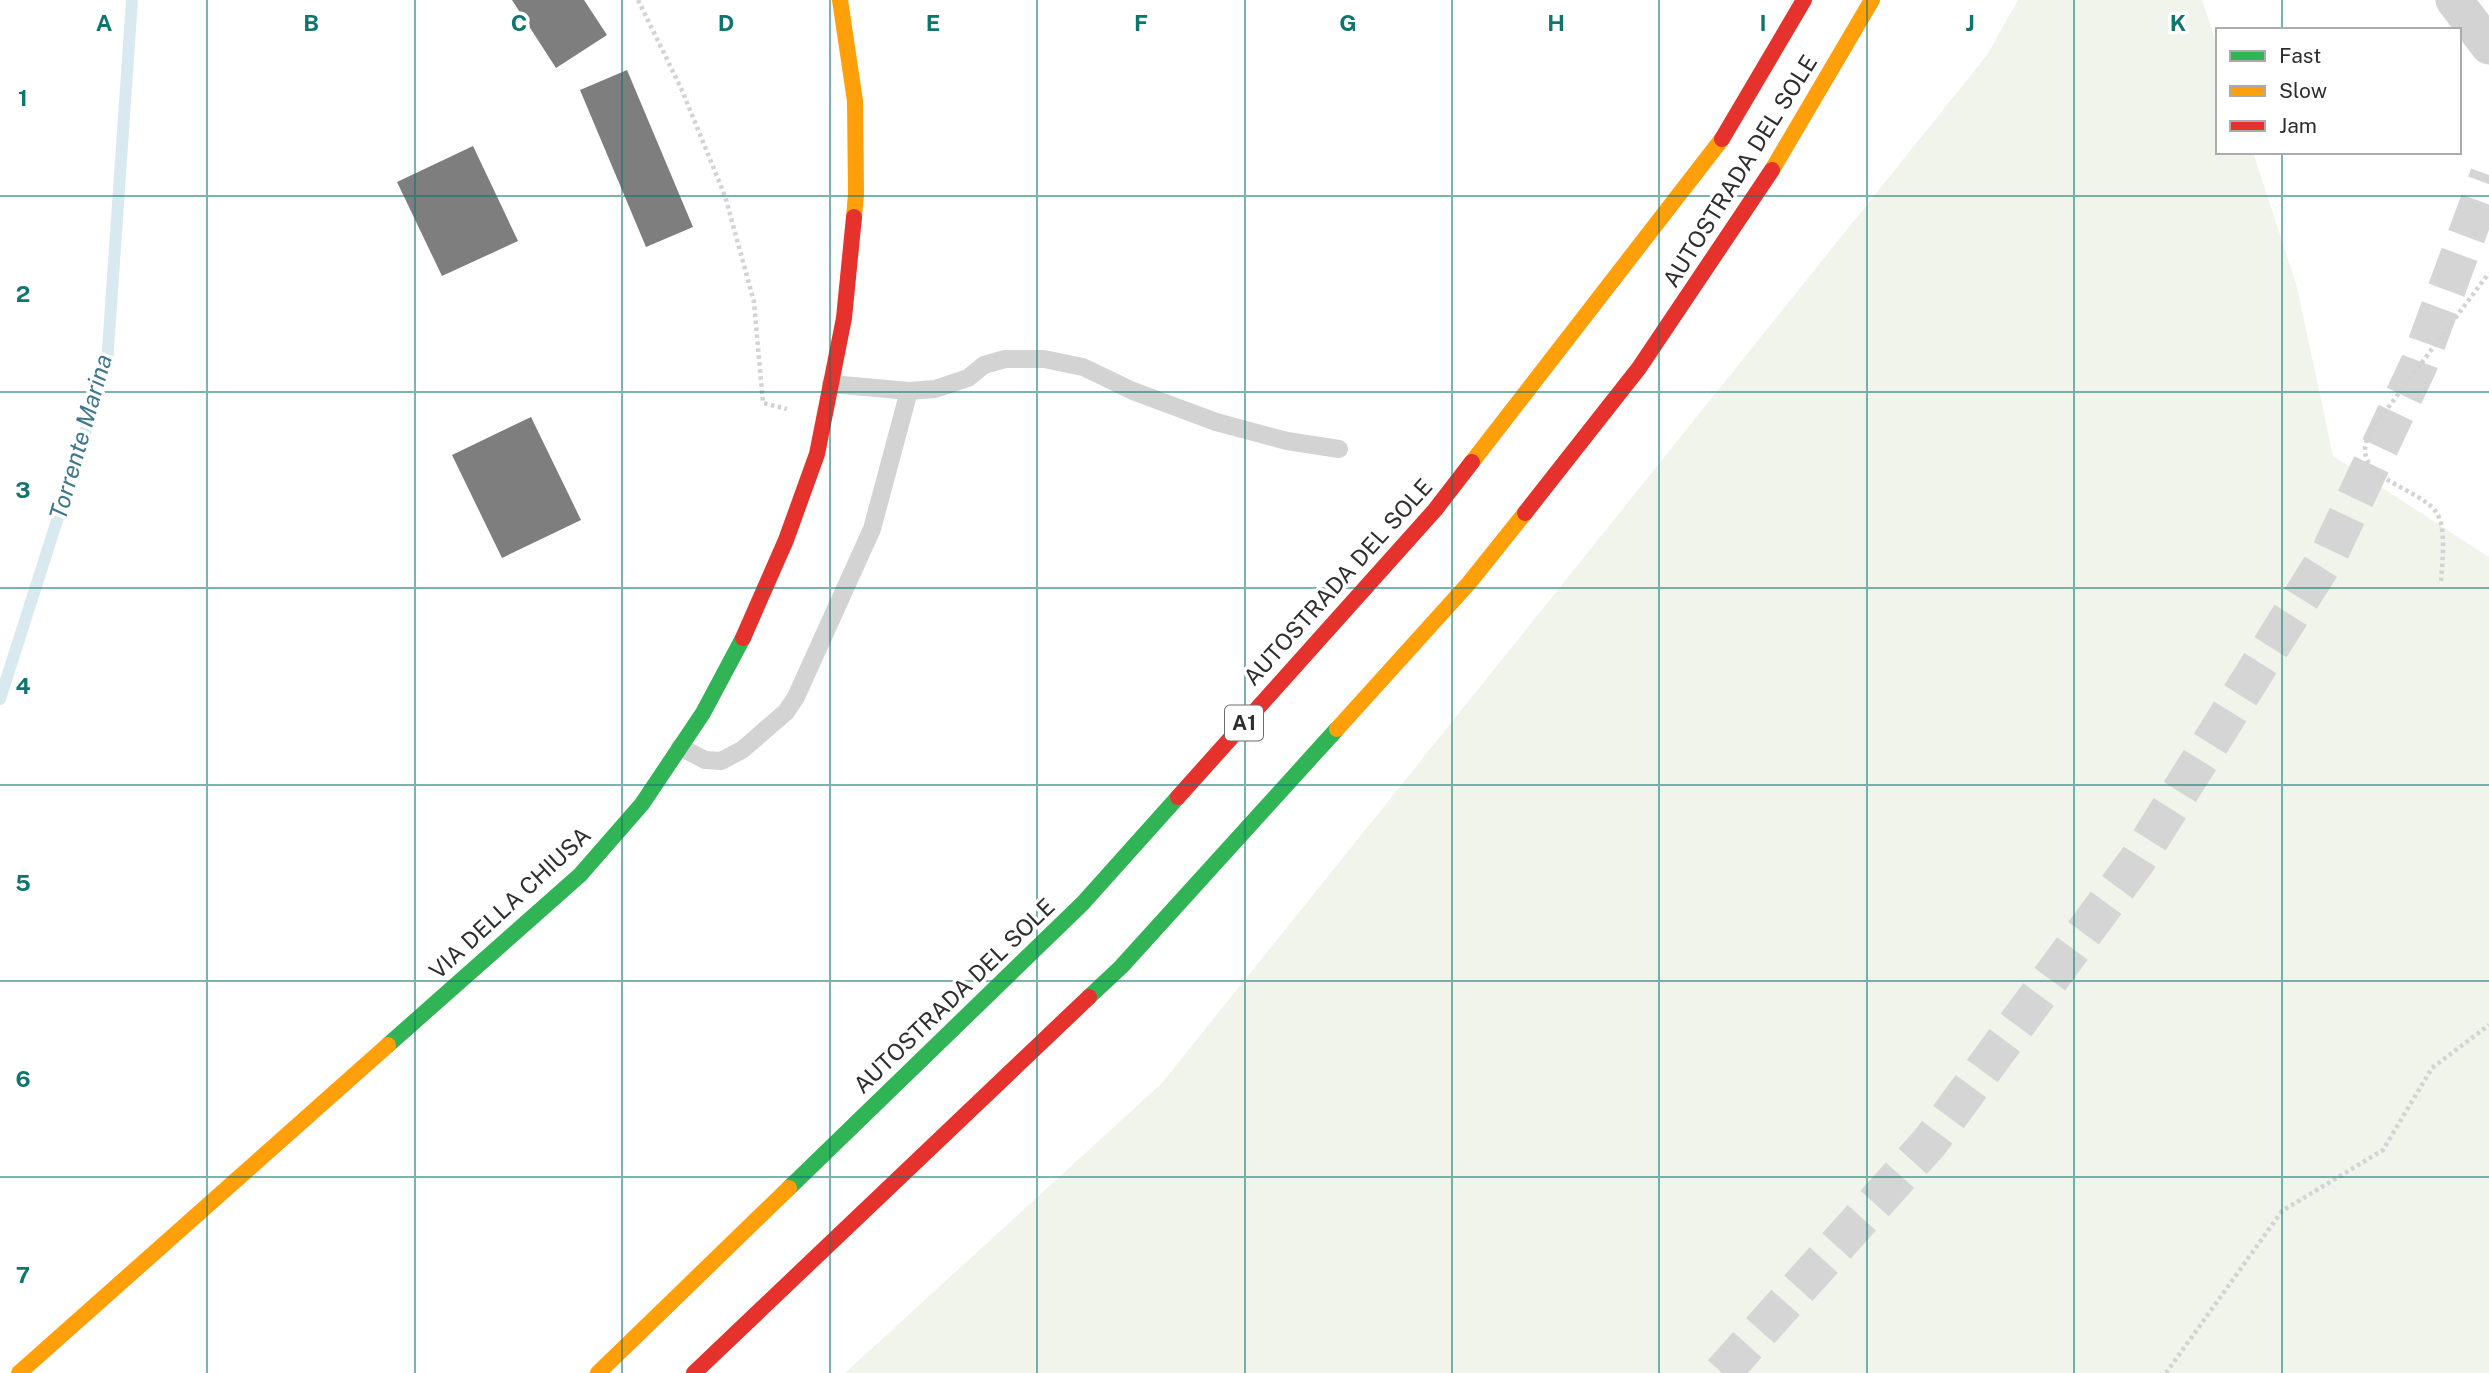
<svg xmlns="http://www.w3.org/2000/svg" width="2489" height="1373" font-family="'Public Sans',sans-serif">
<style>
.green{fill:#f1f4eb}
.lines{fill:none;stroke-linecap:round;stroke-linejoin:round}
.stream{stroke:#d8eaf0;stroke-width:12}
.building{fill:#7e7e7e}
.highway-tunnel{stroke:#d5d5d5;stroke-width:38;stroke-dasharray:38 19;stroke-linecap:butt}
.path{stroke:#d3d3d3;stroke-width:4.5;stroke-dasharray:3.5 3.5;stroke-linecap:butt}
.lane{stroke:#d3d3d3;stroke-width:18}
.street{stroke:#d3d3d3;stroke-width:37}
.fast{stroke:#30b455;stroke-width:16}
.slow{stroke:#ff9f0a;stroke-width:16}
.jam{stroke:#e5322d;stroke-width:16}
.grid{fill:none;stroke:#0f766e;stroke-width:2;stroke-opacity:0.55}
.labels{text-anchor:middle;stroke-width:7;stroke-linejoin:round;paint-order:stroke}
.shield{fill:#fff;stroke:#6d6d6d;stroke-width:2}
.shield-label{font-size:21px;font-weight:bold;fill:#2e2e2e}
.street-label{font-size:23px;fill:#2e2e2e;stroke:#fff}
.water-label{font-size:24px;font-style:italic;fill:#3e778d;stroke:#fff}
.grid-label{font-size:23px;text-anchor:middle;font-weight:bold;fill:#0f766e;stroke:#fff;stroke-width:7;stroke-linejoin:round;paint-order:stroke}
</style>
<rect width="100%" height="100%" fill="#fff"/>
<!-- green -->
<polygon class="green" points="2018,0 2202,0 2218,47 2218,152 2253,152 2297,287 2333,456 2489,557 2489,1373 845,1373 1162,1083 1987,55"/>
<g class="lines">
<!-- stream -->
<polyline class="stream" points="0,699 107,364 132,0"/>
</g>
<!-- building -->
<g class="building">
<polygon points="512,0 584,0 607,35 556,68"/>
<polygon points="627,70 693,227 646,247 580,90"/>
<polygon points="473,146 518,241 442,276 397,182"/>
<polygon points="531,417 581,520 502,558 452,455"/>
</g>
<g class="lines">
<!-- highway-tunnel -->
<polyline class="highway-tunnel" points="1722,1373 1930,1142 2136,862 2330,552 2419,364 2489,175"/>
<!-- path -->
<g class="path">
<polyline points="638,0 681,88 725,196 754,302 763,403 787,409"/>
<path d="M2441 581C2442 564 2447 526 2436 512 2421 490 2364 480 2365 449 2365 444 2368 438 2369 433L2489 273"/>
<polyline points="2166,1373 2282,1211 2383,1150 2432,1068 2489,1025"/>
</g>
<!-- lane -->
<g class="lane">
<polyline points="831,384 909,391 935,389 968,378 984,365 1005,359 1044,359 1083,367 1133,391 1216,422 1287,441 1339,449"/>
<polyline points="680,747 705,760 721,761 742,750 786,712 796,697 872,529 909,391"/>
</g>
<!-- street -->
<polyline class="street" points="2454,0 2489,46"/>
<!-- fast -->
<g class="fast">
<polyline points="1089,997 1121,967 1337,729"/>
<polyline points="388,1045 580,875 642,804 703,713 743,638"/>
<polyline points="789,1188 1083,903 1178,797"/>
</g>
<!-- slow -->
<g class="slow">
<polyline points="840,0 855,101 856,194 854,217"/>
<polyline points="1772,170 1872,0"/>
<polyline points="1472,462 1722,139"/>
<polyline points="1337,729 1469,583 1525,513"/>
<polyline points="19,1373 388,1045"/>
<polyline points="598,1373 789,1188"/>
</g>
<!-- jam -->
<g class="jam">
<polyline points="1722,139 1804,0"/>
<polyline points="1525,513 1639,368 1772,170"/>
<polyline points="743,638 786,540 817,454 844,318 854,217"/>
<polyline points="1178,797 1435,510 1472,462"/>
<polyline points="694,1373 1089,997"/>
</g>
</g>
<!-- grid -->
<path class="grid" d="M207 0V1373M415 0V1373M622 0V1373M830 0V1373M1037 0V1373M1245 0V1373M1452 0V1373M1659 0V1373M1867 0V1373M2074 0V1373M2282 0V30M2282 152V1373M0 196H2489M0 392H2489M0 588H2489M0 785H2489M0 981H2489M0 1177H2489"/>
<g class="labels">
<!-- shield labels -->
<rect class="shield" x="1225" y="705.5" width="38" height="35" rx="5"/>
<g class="shield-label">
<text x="1244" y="730">A1</text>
</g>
<!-- street labels -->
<g class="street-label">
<text transform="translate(1740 171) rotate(-58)" y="8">AUTOSTRADA DEL SOLE</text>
<text transform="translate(1338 582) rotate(-48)" y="8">AUTOSTRADA DEL SOLE</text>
<text transform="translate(510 903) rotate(-43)" y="8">VIA DELLA CHIUSA</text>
<text transform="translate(954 996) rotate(-44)" y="8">AUTOSTRADA DEL SOLE</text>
</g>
<!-- water labels -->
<g class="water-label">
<text transform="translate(81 437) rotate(-74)" y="8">Torrente Marina</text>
</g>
</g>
<g class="grid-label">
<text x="104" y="31">A</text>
<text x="311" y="31">B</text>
<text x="519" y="31">C</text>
<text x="726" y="31">D</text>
<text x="933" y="31">E</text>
<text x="1141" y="31">F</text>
<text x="1348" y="31">G</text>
<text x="1556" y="31">H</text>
<text x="1763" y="31">I</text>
<text x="1970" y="31">J</text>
<text x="2178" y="31">K</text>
<text x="23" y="106">1</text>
<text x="23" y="302">2</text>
<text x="23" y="498">3</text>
<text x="23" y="694">4</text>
<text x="23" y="891">5</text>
<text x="23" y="1087">6</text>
<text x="23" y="1283">7</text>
</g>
<!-- legend -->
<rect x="2216" y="28" width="245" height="126" fill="#ffffff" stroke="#ababab" stroke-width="2"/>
<rect x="2230" y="51" width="35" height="10" fill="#30b455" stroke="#ababab" stroke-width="2"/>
<text x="2279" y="63" font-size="21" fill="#2e2e2e">Fast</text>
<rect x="2230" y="86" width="35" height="10" fill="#ff9f0a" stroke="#ababab" stroke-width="2"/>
<text x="2279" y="98" font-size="21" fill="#2e2e2e">Slow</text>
<rect x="2230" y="121" width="35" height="10" fill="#e5322d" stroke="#ababab" stroke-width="2"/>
<text x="2279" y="133" font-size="21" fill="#2e2e2e">Jam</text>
</svg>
